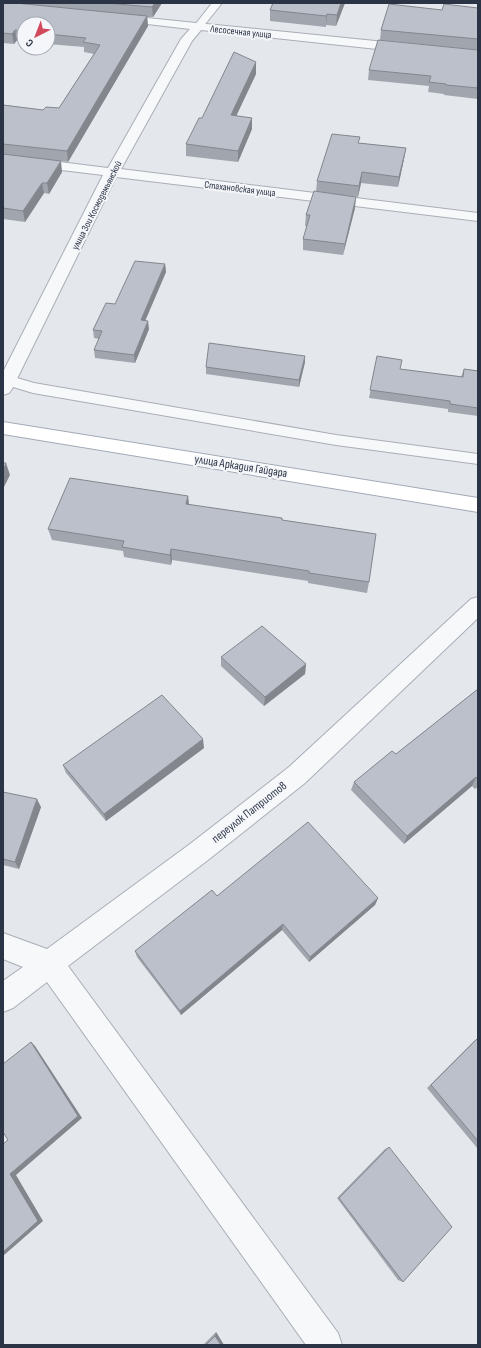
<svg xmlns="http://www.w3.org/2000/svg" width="481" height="1348" font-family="'Sofia Sans Condensed',sans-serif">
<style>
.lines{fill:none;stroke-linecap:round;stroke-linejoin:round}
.lane-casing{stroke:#a9aeb7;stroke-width:2}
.street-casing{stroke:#a9aeb7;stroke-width:2}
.primary-casing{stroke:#a3abb8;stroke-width:2}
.lane{fill:#f7f8fa;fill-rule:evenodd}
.street{fill:#f7f8fa;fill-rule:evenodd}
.primary{fill:#fff;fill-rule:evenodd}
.wall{fill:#a1a5ae}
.shaded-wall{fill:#83868d}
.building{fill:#bbc0ca;stroke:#83868d}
.labels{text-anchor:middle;stroke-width:4;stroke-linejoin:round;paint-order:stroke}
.far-street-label{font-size:10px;fill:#2b3445;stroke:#f4f6f9}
.street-label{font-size:12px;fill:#2b3445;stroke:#f4f6f9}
</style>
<rect width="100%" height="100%" fill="#e4e7ec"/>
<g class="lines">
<!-- lane casing -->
<g class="lane-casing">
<g id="lane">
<polygon points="212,3 222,3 202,28 196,28 194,26"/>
<polygon points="7,375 34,383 336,435 478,454 478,464 336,445 33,393 3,384 3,376"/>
</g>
</g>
<!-- street casing -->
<g class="street-casing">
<g id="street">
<polygon points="117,15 405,44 409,45 411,48 409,51 405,52 201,30 192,41 121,169 478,213 478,221 116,177 12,389 9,393 3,395 3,372 103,175 3,163 3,155 108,168 181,39 190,29 113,20 111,18 113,16"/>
<polygon points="478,597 478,618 305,783 208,860 68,966 338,1333 342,1345 306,1345 47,982 13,1008 3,1012 3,981 23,967 3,959 3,933 47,949 190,844 289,767 471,599"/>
</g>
</g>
<!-- primary casing -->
<g class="primary-casing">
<polygon id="primary" points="3,422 478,498 478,512 3,434"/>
</g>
<!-- lane -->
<use href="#lane" class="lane"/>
<!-- street -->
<use href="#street" class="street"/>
<!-- primary -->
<use href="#primary" class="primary"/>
</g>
<!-- wall -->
<g class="wall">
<polygon points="3,3 162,3 153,17 147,17 148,26 68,162 3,154 3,105 43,110 59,108 94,54 84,52 84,47 48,44 48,24 24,24 24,41 17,40 14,44 3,43"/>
<polygon points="273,3 345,3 336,26 326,25 326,27 270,21 270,10"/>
<polygon points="478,8 478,50 380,40 381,30 442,10"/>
<polygon points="478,50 478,99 444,95 444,94 428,92 429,86 368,80 369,70"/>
<polygon points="256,62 256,74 236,116 252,118 252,129 238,162 186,156 186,144 202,118"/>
<polygon points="359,143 406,148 404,159 398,187 361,183 358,197 316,192 317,181"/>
<polygon points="3,154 62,172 49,194 44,193 25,222 3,219"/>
<polygon points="355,208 343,255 303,250 303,239 307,226 305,226 306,215"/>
<polygon points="165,264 166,272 145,321 149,329 135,363 95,358 94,350 99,339 94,338 93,330 115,304"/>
<polygon points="377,356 400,369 461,377 464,369 478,371 478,416 448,412 448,409 369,398"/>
<polygon points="305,362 299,387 206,374 206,367"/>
<polygon points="188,496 189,505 282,520 369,582 367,593 308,583 308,581 172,560 171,565 124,557 123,551 52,540 48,529"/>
<polygon points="221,657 306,664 305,674 264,706 221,666"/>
<polygon points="478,689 478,787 475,789 472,786 404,844 351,790 354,782 396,754"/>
<polygon points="204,748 106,821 66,773 63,765"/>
<polygon points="3,792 41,807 19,869 3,865"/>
<polygon points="217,896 378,898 375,905 309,962 282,930 181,1015 137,957 135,951"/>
<polygon points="478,1038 478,1149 427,1088 475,1040"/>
<polygon points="389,1147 403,1282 398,1280 337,1198 385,1149"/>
<polygon points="216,1332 224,1345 203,1345"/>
</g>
<!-- shaded-wall -->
<g class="shaded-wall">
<polygon points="155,3 162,3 153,17 152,7"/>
<polygon points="341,3 345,3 336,26 337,15"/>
<polygon points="327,14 326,25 326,27 326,16"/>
<polygon points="147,16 148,26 68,162 67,151"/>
<polygon points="15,30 17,40 14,44 12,34"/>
<polygon points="256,62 256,74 231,127 231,115"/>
<polygon points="252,118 252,129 238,162 238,151"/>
<polygon points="406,148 404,159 398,187 399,177"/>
<polygon points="61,161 62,172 49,194 47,183"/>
<polygon points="362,172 361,183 358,197 359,186"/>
<polygon points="42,183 44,193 25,222 23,211"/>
<polygon points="356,197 355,208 343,255 345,244"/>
<polygon points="165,264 166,272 142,328 141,320"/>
<polygon points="148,321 149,329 135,363 134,355"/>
<polygon points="305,356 305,362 299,387 299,380"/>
<polygon points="6,463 10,475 3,489 3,471"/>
<polygon points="188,496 189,507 186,504"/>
<polygon points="171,549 172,560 171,565 170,555"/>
<polygon points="306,664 305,674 264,706 265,697"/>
<polygon points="203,739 204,748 106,821 104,814"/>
<polygon points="476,777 472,786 404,844 407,836"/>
<polygon points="37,799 41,807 19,869 15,862"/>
<polygon points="378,898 375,905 309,962 310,957"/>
<polygon points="283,924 282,930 181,1015 180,1011"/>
<polygon points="31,1042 35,1046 82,1118 16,1175 43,1221 3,1256 10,1174"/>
<polygon points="216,1332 224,1345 221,1345 215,1336"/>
</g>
<!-- building -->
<g class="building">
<polygon points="3,3 15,3 147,16 67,151 3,144 3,105 43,110 46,107 59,108 100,45 83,42 86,38 48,34 48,24 24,24 24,31 15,30 12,34 3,33"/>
<polygon points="106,3 155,3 152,7"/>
<polygon points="273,3 341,3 337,15 327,14 326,16 270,10"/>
<polygon points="389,4 442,10 444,4 478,8 478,39 381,30"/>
<polygon points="378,40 478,50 478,88 446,85 446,84 429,82 431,76 369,70"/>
<polygon points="234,52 256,62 231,115 252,118 238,151 186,144 199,118 202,118"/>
<polygon points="332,134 360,137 358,143 406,148 399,177 362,172 359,186 317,181"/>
<polygon points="3,154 61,161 47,183 42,183 23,211 3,208"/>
<polygon points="314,191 356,197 345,244 303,239 310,215 306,215"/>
<polygon points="135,261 165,264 141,320 148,321 134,355 94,350 102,331 93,330 106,303 115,304"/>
<polygon points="209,343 305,356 299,380 206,367"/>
<polygon points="377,356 402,360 400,369 463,377 464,369 478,371 478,408 450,404 450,401 370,390"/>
<polygon points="3,463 6,463 3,471"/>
<polygon points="70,478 188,496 186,504 282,518 282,520 376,534 369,582 309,573 309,571 171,549 170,555 122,547 124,541 48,529"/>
<polygon points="262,626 306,664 265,697 221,657"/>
<polygon points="478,689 478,779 476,777 407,836 354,782 392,751 396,754"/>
<polygon points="162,695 203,739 104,814 63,765"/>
<polygon points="3,792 37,799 15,862 3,859"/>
<polygon points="308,822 378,898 310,957 283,924 180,1011 135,951 212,890 217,896"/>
<polygon points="478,1038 478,1141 431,1085"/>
<polygon points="31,1042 78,1116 10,1174 38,1221 3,1252 3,1144 8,1140 3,1132 3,1064"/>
<polygon points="389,1147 452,1227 403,1282 339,1198"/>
<polygon points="215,1336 221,1345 206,1345"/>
</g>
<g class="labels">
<!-- far-street labels -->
<g class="far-street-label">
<text transform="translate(241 31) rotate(6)" y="4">Лесосечная улица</text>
<text transform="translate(240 188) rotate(7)" y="4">Стахановская улица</text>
<text transform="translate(96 205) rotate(-63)" y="4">улица Зои Космодемьянской</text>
</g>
<!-- street labels -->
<g class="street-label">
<text transform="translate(241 466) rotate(9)" y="4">улица Аркадия Гайдара</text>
<text transform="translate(249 812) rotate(-38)" y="4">переулок Патриотов</text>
</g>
</g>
<!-- border -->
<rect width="481" height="1348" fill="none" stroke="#2b3445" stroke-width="8"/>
<!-- north arrow -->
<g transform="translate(36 36) rotate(222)"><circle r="19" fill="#f4f6f9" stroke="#a4a8b1"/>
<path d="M0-3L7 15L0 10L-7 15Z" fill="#d1495b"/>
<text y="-6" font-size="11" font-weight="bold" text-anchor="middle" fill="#2b3445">С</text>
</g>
</svg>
